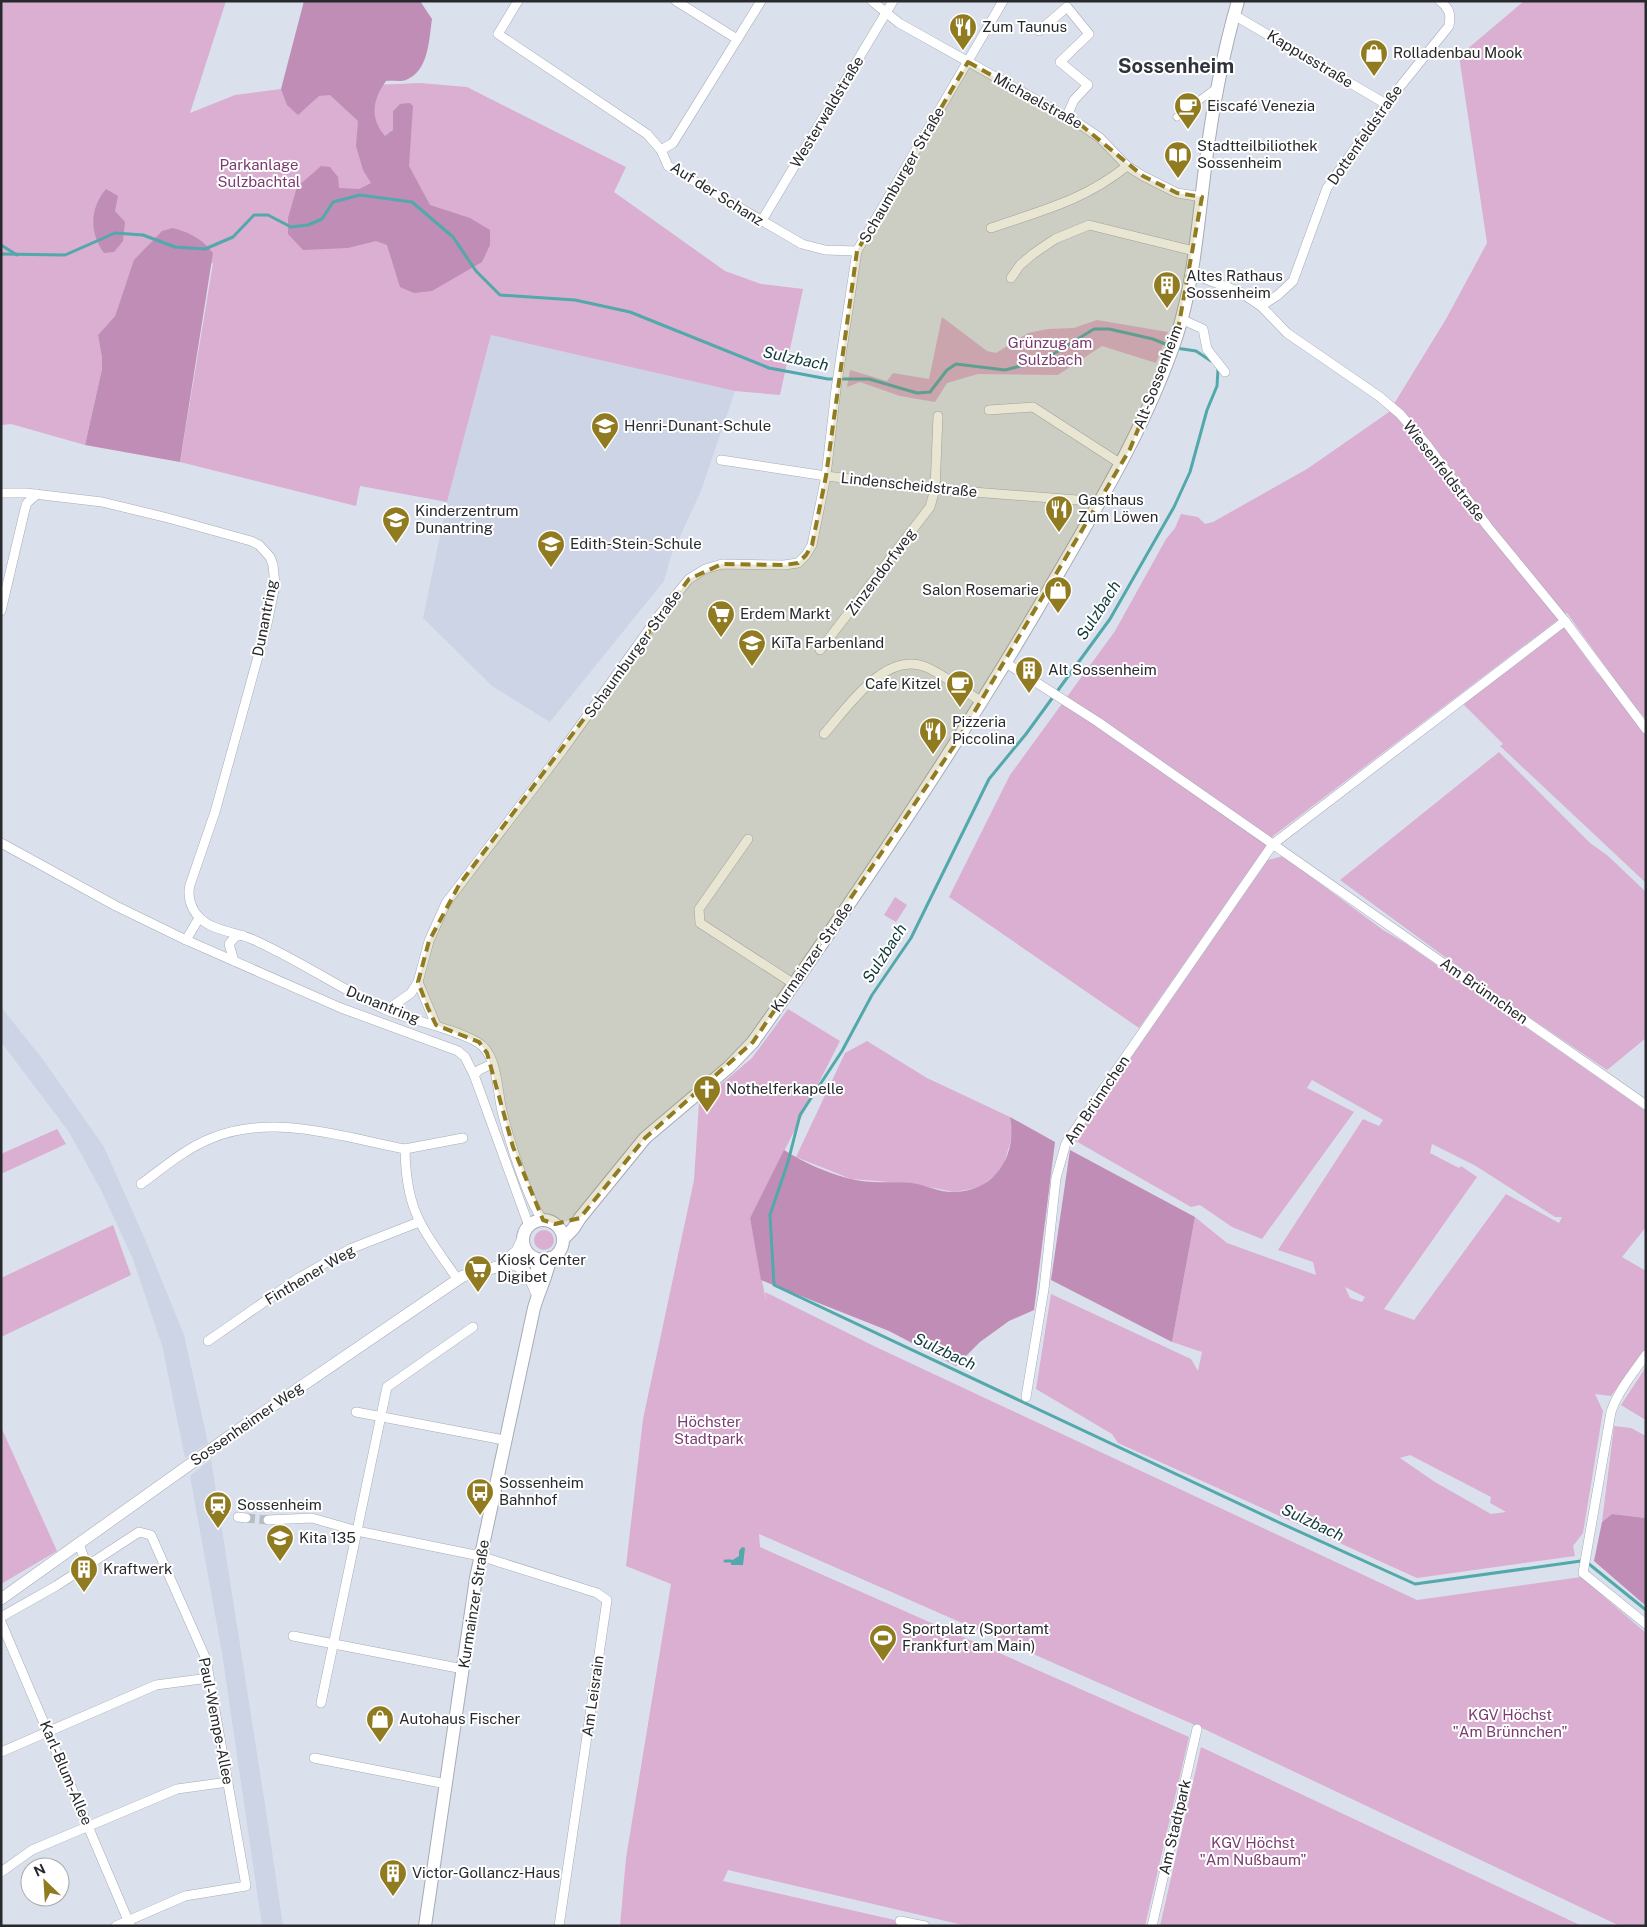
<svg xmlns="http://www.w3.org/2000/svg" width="1647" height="1927" font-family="'Public Sans',sans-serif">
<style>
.built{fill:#ccd4e6}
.green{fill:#daafd1;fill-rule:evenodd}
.forest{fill:#c08db6}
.water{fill:#52a8aa}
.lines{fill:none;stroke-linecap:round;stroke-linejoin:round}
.stream{stroke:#52a8aa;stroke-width:3}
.minor-tunnel{stroke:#b7bcc6;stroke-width:9;stroke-dasharray:9 4.5;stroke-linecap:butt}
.pedestrian-casing{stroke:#a6abb6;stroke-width:8}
.minor-casing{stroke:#a6abb6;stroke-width:10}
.tertiary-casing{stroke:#a6abb6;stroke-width:12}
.secondary-casing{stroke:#a6abb6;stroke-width:14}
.pedestrian{stroke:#fff;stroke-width:7}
.minor{stroke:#fff;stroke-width:9}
.tertiary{stroke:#fff;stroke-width:11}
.secondary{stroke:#fff;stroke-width:12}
.marked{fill:#907b21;fill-opacity:0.2;stroke:#907b21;stroke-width:4;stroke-dasharray:10 6;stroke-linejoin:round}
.labels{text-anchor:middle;stroke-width:4;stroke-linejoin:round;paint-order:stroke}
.poi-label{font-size:15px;fill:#27292d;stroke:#fff;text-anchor:start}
.street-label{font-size:15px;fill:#27292d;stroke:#fff}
.park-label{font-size:15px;fill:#7a3b70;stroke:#fff}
.water-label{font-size:16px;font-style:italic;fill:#113b3c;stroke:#fff}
.district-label{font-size:20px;font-weight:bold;fill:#2f343c;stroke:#fff}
</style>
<rect width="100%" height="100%" fill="#dbe1ec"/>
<!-- built -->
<g class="built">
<polygon points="491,335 735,391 701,491 671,556 664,581 550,722 492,686 423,618 447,502"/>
<polygon points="1,1007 44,1061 104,1147 147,1244 184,1335 208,1443 185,1458 162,1345 132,1257 102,1192 69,1132 1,1042"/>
<polygon points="211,1459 268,1824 283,1926 262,1926 222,1653 190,1476"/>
</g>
<!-- green -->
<g class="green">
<polygon points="1,1 226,1 190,113 235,95 281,89 420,83 467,87 626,167 614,192 725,271 761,284 803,289 780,395 735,391 491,335 447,502 360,486 356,506 180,462 213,263 126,284 115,316 98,335 102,358 102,369 85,445 11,424 1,425"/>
<polygon points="1524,1 1646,1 1646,719 1632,704 1567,613 1273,836 1139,1028 949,897 1010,775 1115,631 1166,539 1175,528 1181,514 1198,517 1205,524 1213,522 1307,469 1389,412 1446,319 1487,243 1459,56"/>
<polygon points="942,317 987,351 996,353 1028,333 1048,329 1074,328 1097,320 1168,332 1156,363 1102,346 1058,375 978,374 947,383 935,402 900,396 860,382 847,387 850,370 887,381 893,373 929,379"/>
<polygon points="1563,626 1597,673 1601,670 1646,729 1646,883 1500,746 1503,744 1464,705 1468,697"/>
<polygon points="1499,752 1590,843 1607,855 1646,892 1646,1038 1607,1070 1501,998 1340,880"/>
<path d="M1283 856 1383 930 1405 943 1646 1111V1227L1622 1257 1646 1271V1349L1611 1396 1595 1394 1603 1411 1583 1533 1573 1546 1575 1556 1417 1578 1118 1443 1112 1434 1036 1389 1051 1294 1191 1359 1198 1371 1202 1352 1172 1342 1195 1217 1227 1243 1316 1275 1313 1262 1278 1250 1363 1119 1379 1126 1383 1120 1312 1080 1307 1088 1354 1112 1262 1239 1232 1227 1200 1205 1191 1207 1074 1140 1268 860ZM1432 1144 1476 1166 1555 1217H1562L1559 1223 1506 1194 1414 1320 1384 1309 1477 1177 1461 1166 1459 1168 1430 1153ZM1345 1287 1365 1297 1362 1302 1350 1298ZM1410 1455 1491 1497 1490 1503 1506 1512 1491 1514 1435 1482 1400 1458Z"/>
<polygon points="895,897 907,905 896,922 884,915"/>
<polygon points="788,1009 840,1041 750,1218 766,1301 765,1292 876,1347 1417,1600 1581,1577 1646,1633 1646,1926 1620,1926 1204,1729 759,1534 760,1547 1189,1737 1145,1926 967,1926 728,1870 723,1881 921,1926 620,1926 626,1858 671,1584 626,1566 643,1419 694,1180 699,1103 752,1058"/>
<polygon points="867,1041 927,1078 1010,1117 1013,1133 1002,1170 978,1188 954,1192 914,1184 851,1179 796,1157 845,1053"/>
<polygon points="57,1129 66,1144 1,1174 1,1154"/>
<polygon points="113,1225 131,1275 1,1337 1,1278"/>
<circle cx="544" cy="1240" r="10"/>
<polygon points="1646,1367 1646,1417 1644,1419 1621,1405"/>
<polygon points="1614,1426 1631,1428 1646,1436 1646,1518 1612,1514 1602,1522"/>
<polygon points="1,1427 57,1551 1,1584"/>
<polygon points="1201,1747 1582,1926 1160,1926"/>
</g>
<!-- forest -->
<g class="forest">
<path d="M304 1H420L432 19C429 39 429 71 406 80 401 82 392 80 386 81 373 99 369 118 385 136L393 130V111L400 104 410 103 413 106 409 166 430 205 470 218 490 230V245L482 262 432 291 414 293 400 287 387 245 376 241 348 248 303 250 288 234V218L297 187 321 166 330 167 338 177 339 188 359 189 371 183 363 170 356 146 358 121 330 95 319 96 298 115 287 105 281 89Z"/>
<path d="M106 189 118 196 115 211 125 222 123 241 114 252 104 253C89 232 90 208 106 189Z"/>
<path d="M173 228C191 233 202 239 213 253L180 462 85 445 102 369V358L98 335 115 316 134 260 162 231Z"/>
<path d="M1010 1117 1055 1142 1034 1310 1009 1321 980 1342 956 1366 889 1331 761 1280 750 1218 784 1150C803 1162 829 1174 851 1179 870 1184 892 1181 912 1183 926 1185 938 1192 953 1192 994 1193 1018 1155 1010 1117Z"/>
<polygon points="1070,1150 1195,1217 1172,1342 1051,1280"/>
<polygon points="1612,1514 1646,1518 1646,1606 1594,1561 1602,1522"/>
</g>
<!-- water -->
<polygon class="water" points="742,1547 745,1548 743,1565 731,1565 731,1561 739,1556 739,1551"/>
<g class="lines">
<!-- stream -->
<g class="stream">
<polyline points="1,245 17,255"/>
<polyline points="1,254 65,255 115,233 143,235 175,247 205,249 233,237 254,215 268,215 291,227 308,225 322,219 333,202 360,195 412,202 453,237 476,271 500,295 575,300 630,312 769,368 828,379 869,379 917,393 930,392 947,370 956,364 1005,370 1024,365 1050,356 1094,329 1109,329 1153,339 1170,346"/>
<polyline points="1176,348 1196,351 1211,361"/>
<polyline points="1218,369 1217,386 1207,410 1190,472 1174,507 1110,619 1026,734 989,779 911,938 872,995 842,1051 800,1115 788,1162 770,1215 774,1285 1278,1522 1415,1584 1581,1561 1589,1564 1646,1610"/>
<polyline points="725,1561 731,1561"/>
</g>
<!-- minor-tunnel -->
<polyline class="minor-tunnel" points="246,1518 268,1520"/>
<!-- pedestrian casing -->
<g class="pedestrian-casing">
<polyline id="pedestrian" points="1177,117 1216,88"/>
</g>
<!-- minor casing -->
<g class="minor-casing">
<g id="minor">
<polyline points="518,1 498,34 647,134 661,150 668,166 802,244 825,250 857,251"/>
<polyline points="676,1 737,39"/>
<polyline points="872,1 899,23 1081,125 1100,138 1127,166 1143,176 1177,193 1202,197"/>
<polyline points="1234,15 1386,104"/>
<polyline points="1039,31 1067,7 1089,34 1060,62 1088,85 1074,100 1066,118"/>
<polyline points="661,150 673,143 761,1"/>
<polyline points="761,222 893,1"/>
<path d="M991 228C1043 210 1083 201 1127 166"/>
<polyline points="1190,273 1240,292 1261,306 1287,333 1380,397 1400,414 1427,445 1488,527 1565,621 1646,729"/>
<polyline points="1011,278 1020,265 1033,254 1055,239 1089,225 1194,251"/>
<path d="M1261 306 1278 295 1293 281 1327 188 1386 104 1449 26C1451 14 1450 9 1440 1"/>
<polyline points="1181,319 1203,329 1207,349 1225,372"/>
<polyline points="989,410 1033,407 1121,464"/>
<polyline points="721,460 826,476 935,489 1090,501 1097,506"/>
<path d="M1 493H26L102 502 168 518 251 541 259 545 270 557 273 565 275 585 267 624 215 812 190 885C187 896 191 909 199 917 211 931 238 932 254 940 299 960 339 988 384 1009 414 1022 448 1026 477 1042 498 1053 497 1091 502 1111 508 1136 528 1202 543 1220"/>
<polyline points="1,611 25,509 27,503 37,494"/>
<polyline points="820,650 930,507 935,489 938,416"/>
<polyline points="1006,663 1098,722 1646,1105"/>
<path d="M824 734C847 708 883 653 923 666 939 671 966 692 982 702"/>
<polyline points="748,839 699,909 700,923 794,984"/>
<polyline points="1,843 116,906 186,940 341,1008 458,1051 465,1057 474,1075 529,1226"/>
<polyline points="186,940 199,918"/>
<polyline points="234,961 229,944 235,937 242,935"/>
<polyline points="418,982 436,1025"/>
<polyline points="387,1010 411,993 418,982 429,941 446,903 562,751 660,614 689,579 705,569 722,564 784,565 798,563 806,555 812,545 826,476 836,389 857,251 1003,1"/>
<polyline points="474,1075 479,1070 492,1064"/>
<polyline points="405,1149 463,1138"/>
<path d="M141 1184C163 1168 186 1148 212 1138 273 1113 343 1137 405 1149 406 1213 423 1229 458 1280"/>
<polyline points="208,1341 297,1279 350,1249 419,1222"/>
<path d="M1646 1355C1633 1373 1618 1391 1611 1412L1583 1573 1646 1624"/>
<polyline points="1026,1397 1044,1289 1056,1178 1066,1143 1273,844 1565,621"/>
<polyline points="356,1412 504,1440"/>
<polyline points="238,1517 246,1518"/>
<polyline points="268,1520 312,1518 357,1531 480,1556 597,1593 607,1600 559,1926"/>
<polyline points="79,1544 87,1566"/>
<polyline points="1,1617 56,1586 139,1532 151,1535 206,1659 246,1886 185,1896 116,1926"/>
<polyline points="1,1622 130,1925"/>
<polyline points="293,1636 463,1669"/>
<polyline points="321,1703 387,1387 473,1327"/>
<polyline points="1,1752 156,1685 209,1678"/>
<polyline points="314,1758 446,1784"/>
<polyline points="1,1872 32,1850 177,1789 228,1782"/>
<polyline points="900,1921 925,1926"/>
<polyline points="1152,1926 1197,1729"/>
</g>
</g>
<!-- tertiary casing -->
<g class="tertiary-casing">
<g id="tertiary">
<polyline points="502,1264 517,1251 523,1238"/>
<path d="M513 1264C527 1269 531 1279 536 1292"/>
<polyline points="1,1599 255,1418 463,1276 534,1257"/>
</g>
</g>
<!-- secondary casing -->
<g class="secondary-casing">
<g id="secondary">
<circle cx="543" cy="1240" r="20"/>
<path d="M563 1239 573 1229 580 1218 645 1138 729 1067 753 1042C858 894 960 743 1051 586 1098 505 1147 425 1177 335 1194 282 1198 223 1205 168 1212 111 1222 56 1238 1"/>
<polyline points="537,1259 537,1279 540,1286"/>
<path d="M425 1926 476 1578 534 1308C539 1290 547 1277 550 1258"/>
</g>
</g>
<!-- pedestrian -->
<use href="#pedestrian" class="pedestrian"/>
<!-- minor -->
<use href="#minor" class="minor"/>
<!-- tertiary -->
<use href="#tertiary" class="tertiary"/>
<!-- secondary -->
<use href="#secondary" class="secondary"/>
</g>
<!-- marked area -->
<path class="marked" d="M968 62 1081 125 1143 176 1177 193 1202 197 1177 335 1130 449 956 743 753 1042 645 1138 580 1218 555 1224 543 1220 513 1147 487 1053 479 1042 436 1025 428 1008 418 982 429 941 459 885 689 579 722 564 784 565 798 563 806 555 812 545 826 476 857 251Z"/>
<!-- icons -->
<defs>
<g id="restaurant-pin" transform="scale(1.4375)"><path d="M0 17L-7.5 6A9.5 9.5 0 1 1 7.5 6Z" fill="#907b21" stroke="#fff"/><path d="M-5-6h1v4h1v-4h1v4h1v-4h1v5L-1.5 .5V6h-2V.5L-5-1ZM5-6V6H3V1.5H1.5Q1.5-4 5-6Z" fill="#fff"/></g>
<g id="shop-pin" transform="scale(1.4375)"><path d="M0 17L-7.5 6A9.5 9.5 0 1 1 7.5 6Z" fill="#907b21" stroke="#fff"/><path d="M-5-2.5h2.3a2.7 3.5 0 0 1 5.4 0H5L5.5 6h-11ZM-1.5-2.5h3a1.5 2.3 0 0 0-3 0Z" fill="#fff"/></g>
<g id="cafe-pin" transform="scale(1.4375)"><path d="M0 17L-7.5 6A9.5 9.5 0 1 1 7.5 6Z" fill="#907b21" stroke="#fff"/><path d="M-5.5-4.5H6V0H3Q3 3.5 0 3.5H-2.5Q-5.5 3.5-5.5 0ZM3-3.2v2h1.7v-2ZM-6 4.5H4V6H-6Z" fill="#fff"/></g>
<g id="library-pin" transform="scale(1.4375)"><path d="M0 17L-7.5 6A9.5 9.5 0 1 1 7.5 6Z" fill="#907b21" stroke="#fff"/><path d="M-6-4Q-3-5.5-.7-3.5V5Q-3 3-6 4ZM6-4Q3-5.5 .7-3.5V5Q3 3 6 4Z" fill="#fff"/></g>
<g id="building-pin" transform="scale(1.4375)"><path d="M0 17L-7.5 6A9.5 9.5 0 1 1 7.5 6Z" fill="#907b21" stroke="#fff"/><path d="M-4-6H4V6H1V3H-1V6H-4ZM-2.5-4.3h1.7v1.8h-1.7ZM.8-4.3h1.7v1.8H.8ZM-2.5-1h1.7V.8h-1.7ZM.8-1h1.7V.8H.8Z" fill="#fff"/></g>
<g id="school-pin" transform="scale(1.4375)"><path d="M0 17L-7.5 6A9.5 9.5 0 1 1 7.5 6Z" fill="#907b21" stroke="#fff"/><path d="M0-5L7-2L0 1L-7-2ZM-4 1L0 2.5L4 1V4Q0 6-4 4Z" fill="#fff"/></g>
<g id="supermarket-pin" transform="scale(1.4375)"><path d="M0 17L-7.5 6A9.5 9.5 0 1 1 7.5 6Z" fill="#907b21" stroke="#fff"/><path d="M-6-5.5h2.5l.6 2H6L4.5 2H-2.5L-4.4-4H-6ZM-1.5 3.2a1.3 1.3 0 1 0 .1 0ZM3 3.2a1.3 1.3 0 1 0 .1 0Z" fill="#fff"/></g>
<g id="church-pin" transform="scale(1.4375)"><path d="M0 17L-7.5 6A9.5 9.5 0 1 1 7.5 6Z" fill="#907b21" stroke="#fff"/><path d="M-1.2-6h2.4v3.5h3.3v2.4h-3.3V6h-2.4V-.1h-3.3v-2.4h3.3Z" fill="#fff"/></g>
<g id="bus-pin" transform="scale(1.4375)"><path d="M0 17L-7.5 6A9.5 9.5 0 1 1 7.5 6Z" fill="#907b21" stroke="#fff"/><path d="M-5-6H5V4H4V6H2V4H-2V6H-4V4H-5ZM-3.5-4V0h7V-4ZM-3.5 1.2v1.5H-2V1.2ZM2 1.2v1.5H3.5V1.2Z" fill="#fff"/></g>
<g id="station-pin" transform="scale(1.4375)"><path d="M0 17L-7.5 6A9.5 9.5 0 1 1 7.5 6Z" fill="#907b21" stroke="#fff"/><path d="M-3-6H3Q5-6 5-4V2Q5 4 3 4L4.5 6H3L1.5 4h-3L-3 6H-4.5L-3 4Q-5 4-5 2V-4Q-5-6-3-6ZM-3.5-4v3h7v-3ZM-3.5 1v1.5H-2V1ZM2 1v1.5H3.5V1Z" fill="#fff"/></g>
<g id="stadium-pin" transform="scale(1.4375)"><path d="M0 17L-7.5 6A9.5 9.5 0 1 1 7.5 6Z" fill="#907b21" stroke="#fff"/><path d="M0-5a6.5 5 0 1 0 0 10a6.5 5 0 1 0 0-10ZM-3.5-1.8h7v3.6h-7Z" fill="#fff"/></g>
</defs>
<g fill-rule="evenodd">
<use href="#restaurant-pin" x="963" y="27"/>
<use href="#shop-pin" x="1374" y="53"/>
<use href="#cafe-pin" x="1188" y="106"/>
<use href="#library-pin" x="1178" y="155"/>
<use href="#building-pin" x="1167" y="285"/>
<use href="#school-pin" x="605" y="426"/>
<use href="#restaurant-pin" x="1059" y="509"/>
<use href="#school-pin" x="396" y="520"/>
<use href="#school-pin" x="551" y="544"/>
<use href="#shop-pin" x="1058" y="590"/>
<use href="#supermarket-pin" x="721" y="614"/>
<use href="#school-pin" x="752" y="643"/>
<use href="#building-pin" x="1029" y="670"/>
<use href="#cafe-pin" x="960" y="684"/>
<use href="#restaurant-pin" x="933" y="731"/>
<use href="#church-pin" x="707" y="1089"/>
<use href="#supermarket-pin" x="478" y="1269"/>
<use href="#bus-pin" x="480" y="1492"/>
<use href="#station-pin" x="218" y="1505"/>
<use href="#school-pin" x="280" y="1538"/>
<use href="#building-pin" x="84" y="1569"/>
<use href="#stadium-pin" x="883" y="1638"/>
<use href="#shop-pin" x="380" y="1719"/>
<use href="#building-pin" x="393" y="1873"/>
</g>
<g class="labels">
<!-- poi labels -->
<g class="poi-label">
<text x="982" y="32">Zum Taunus</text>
<text x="1393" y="58">Rolladenbau Mook</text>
<text x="1207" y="111">Eiscafé Venezia</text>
<text x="1197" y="151">Stadtteilbiliothek<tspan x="1197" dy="17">Sossenheim</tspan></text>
<text x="1186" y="281">Altes Rathaus<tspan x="1186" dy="17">Sossenheim</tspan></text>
<text x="624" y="431">Henri-Dunant-Schule</text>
<text x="1078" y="505">Gasthaus<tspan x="1078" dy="17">Zum Löwen</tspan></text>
<text x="415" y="516">Kinderzentrum<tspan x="415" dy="17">Dunantring</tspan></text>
<text x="570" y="549">Edith-Stein-Schule</text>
<text x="1039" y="595" text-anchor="end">Salon Rosemarie</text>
<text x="740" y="619">Erdem Markt</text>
<text x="771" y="648">KiTa Farbenland</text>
<text x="1048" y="675">Alt Sossenheim</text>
<text x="941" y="689" text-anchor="end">Cafe Kitzel</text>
<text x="952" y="727">Pizzeria<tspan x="952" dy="17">Piccolina</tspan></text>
<text x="726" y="1094">Nothelferkapelle</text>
<text x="497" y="1265">Kiosk Center<tspan x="497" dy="17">Digibet</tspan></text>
<text x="499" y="1488">Sossenheim<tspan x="499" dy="17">Bahnhof</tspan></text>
<text x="237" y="1510">Sossenheim</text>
<text x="299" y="1543">Kita 135</text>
<text x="103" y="1574">Kraftwerk</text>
<text x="902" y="1634">Sportplatz (Sportamt<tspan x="902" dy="17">Frankfurt am Main)</tspan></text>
<text x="399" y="1724">Autohaus Fischer</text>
<text x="412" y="1878">Victor-Gollancz-Haus</text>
</g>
<!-- street labels -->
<g class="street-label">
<text transform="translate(1310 59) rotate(31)" y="5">Kappusstraße</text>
<text transform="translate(1038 101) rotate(29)" y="5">Michaelstraße</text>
<text transform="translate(827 112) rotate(-59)" y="5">Westerwaldstraße</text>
<text transform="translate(1365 135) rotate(-55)" y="5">Dottenfeldstraße</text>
<text transform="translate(902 175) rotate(-60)" y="5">Schaumburger Straße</text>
<text transform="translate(717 194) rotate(32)" y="5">Auf der Schanz</text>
<text transform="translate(1158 377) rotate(-69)" y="5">Alt-Sossenheim</text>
<text transform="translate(1444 471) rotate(52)" y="5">Wiesenfeldstraße</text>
<text transform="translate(909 485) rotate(6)" y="5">Lindenscheidstraße</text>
<text transform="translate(881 572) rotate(-53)" y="5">Zinzendorfweg</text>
<text transform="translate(265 618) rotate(-79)" y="5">Dunantring</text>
<text transform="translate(633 654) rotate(-54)" y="5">Schaumburger Straße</text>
<text transform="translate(812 957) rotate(-55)" y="5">Kurmainzer Straße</text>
<text transform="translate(1484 991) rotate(35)" y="5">Am Brünnchen</text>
<text transform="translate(383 1005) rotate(22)" y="5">Dunantring</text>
<text transform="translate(1097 1100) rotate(-56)" y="5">Am Brünnchen</text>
<text transform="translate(310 1275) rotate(-31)" y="5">Finthener Weg</text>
<text transform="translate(247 1424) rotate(-35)" y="5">Sossenheimer Weg</text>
<text transform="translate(474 1604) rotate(-81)" y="5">Kurmainzer Straße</text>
<text transform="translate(593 1696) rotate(-82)" y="5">Am Leisrain</text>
<text transform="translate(216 1721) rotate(79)" y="5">Paul-Wempe-Allee</text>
<text transform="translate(66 1773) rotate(67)" y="5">Karl-Blum-Allee</text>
<text transform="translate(1175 1827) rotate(-77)" y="5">Am Stadtpark</text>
</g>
<!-- park labels -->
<g class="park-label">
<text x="259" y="170">Parkanlage<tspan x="259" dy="17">Sulzbachtal</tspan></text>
<text x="1050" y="348">Grünzug am<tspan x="1050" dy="17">Sulzbach</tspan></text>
<text x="709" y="1427">Höchster<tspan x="709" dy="17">Stadtpark</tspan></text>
<text x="1510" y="1720">KGV Höchst<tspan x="1510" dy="17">"Am Brünnchen"</tspan></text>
<text x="1253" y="1848">KGV Höchst<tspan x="1253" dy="17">"Am Nußbaum"</tspan></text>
</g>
<!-- water labels -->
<g class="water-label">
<text transform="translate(796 358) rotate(12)" y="6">Sulzbach</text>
<text transform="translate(1098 610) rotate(-57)" y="6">Sulzbach</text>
<text transform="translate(884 953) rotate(-57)" y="6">Sulzbach</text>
<text transform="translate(945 1351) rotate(25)" y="6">Sulzbach</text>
<text transform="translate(1313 1522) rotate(25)" y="6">Sulzbach</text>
</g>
<!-- district labels -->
<g class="district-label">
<text x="1176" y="73">Sossenheim</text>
</g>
</g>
<!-- border -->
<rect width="1647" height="1927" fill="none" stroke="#27292d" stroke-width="5"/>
<!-- north arrow -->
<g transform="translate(45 1882) rotate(335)"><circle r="24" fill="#ffffff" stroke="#a9a9ab"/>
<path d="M0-4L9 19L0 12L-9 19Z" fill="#907b21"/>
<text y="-8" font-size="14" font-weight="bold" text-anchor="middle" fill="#27292d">N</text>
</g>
</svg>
